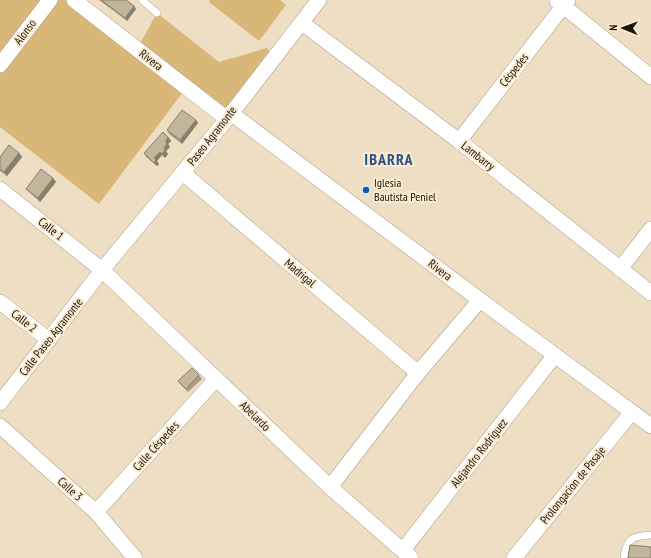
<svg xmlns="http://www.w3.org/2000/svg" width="651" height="558" font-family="'PT Sans Narrow',sans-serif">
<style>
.green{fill:#d8b778}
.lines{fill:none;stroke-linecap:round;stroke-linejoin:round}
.lane-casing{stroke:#ada087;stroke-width:8}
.street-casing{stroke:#ada087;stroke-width:16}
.lane{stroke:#fff;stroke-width:7}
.street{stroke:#fff;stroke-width:15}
.wall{fill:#a89c85}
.shaded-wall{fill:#887f6c}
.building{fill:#c3b59b;stroke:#887f6c}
.poi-dot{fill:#015ec7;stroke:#faebd1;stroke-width:1.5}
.labels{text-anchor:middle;stroke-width:4;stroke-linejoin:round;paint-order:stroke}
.street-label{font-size:12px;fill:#1a150c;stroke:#faebd1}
.poi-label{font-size:12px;fill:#1a150c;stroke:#faebd1;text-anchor:start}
.district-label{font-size:16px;font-weight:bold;letter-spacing:1px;fill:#2b5187;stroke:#faebd1}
</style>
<rect width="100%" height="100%" fill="#eddec4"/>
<!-- green -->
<g class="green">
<polygon points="0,0 74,0 137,49 157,13 219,62 267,48 274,58 227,119 186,88 99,204 0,127"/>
<polygon points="210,0 280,0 286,5 259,41 209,2"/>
</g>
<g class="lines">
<!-- lane casing -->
<g class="lane-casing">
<g id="lane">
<polyline points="142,0 157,13"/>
<path d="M624 558C626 538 633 536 651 535"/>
</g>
</g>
<!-- street casing -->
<g class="street-casing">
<g id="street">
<polyline points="74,0 227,119"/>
<polyline points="557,1 651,77"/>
<polyline points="302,23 459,141 651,293"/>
<polyline points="0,65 50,0"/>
<polyline points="231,113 480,300 651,426"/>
<polyline points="459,141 568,0"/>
<polyline points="183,173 418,373"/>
<polyline points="0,189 102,270 330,487 411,558"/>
<polyline points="620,269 651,229"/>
<polyline points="0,302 49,340"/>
<polyline points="0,403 102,270 227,119 319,0"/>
<polyline points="0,426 96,512 135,558"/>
<polyline points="330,487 418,373 480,300"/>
<polyline points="96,512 216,379"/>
<polyline points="403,550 555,355"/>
<polyline points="514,558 632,412"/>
</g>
</g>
<!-- lane -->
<use href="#lane" class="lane"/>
<!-- street -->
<use href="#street" class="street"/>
</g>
<!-- wall -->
<g class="wall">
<polygon points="99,0 126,0 134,6 136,9 127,21"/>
<polygon points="196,120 198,123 182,144 169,134 167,130"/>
<polygon points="168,137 171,141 168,144 170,147 166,151 168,154 165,158 162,155 157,161 159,164 157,166 146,157 144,153"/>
<polygon points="19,153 22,157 7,176 0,171 0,157"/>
<polygon points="53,178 56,182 40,202 29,192 26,189"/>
<polygon points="199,375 202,379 188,392 181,385 178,381"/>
</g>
<!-- shaded-wall -->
<g class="shaded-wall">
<polygon points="134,6 136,9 127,21 125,18"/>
<polygon points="196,120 198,123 182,144 180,140"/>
<polygon points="168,137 171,141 168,144 170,147 166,151 168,154 165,158 162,154 166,141"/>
<polygon points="160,152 162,155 157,161 159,164 157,166 154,163 154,158"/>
<polygon points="19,153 22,157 7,176 4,172"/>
<polygon points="53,178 56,182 40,202 38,198"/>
</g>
<!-- building -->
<g class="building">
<polygon points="101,0 126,0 134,6 125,18"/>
<polygon points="182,110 196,120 180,140 167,130"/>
<polygon points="163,132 168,137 166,141 167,144 164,148 165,150 162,154 160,152 154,158 156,160 154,163 144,153"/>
<polygon points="9,145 19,153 4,172 0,169 0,157"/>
<polygon points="41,169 53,178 38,198 26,189"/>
<polygon points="192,368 199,375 186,389 178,381"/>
<polygon points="630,545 651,547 651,558 628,558"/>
</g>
<!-- markers -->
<circle class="poi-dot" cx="366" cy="190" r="4"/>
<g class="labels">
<!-- street labels -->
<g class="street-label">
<text transform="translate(25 32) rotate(-53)" y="4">Alonso</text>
<text transform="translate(151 60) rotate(38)" y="4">Rivera</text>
<text transform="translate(514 70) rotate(-52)" y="4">Céspedes</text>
<text transform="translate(212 136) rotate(-52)" y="4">Paseo Agramonte</text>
<text transform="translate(478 156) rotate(38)" y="4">Lambarry</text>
<text transform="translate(51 229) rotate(38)" y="4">Calle 1</text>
<text transform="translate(440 270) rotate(37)" y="4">Rivera</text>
<text transform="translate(300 273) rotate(40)" y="4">Madrigal</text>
<text transform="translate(24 321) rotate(38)" y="4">Calle 2</text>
<text transform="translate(51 337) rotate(-52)" y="4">Calle Paseo Agramonte</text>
<text transform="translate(255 416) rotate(44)" y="4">Abelardo</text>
<text transform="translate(156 446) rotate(-48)" y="4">Calle Céspedes</text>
<text transform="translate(479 453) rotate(-52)" y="4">Alejandro Rodriguez</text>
<text transform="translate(573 485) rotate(-51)" y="4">Prolongacion de Pasaje</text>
<text transform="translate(70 489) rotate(42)" y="4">Calle 3</text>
</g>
<!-- poi labels -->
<g class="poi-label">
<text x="374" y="187">Iglesia<tspan x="374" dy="14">Bautista Peniel</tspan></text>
</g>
<!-- district labels -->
<g class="district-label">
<text x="389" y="165">IBARRA</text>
</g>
</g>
<!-- north arrow -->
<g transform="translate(623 28) rotate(271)" stroke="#faebd1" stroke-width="3" paint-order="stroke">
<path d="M0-3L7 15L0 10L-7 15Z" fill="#1a150c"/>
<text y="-6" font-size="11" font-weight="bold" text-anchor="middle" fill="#1a150c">N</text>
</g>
</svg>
